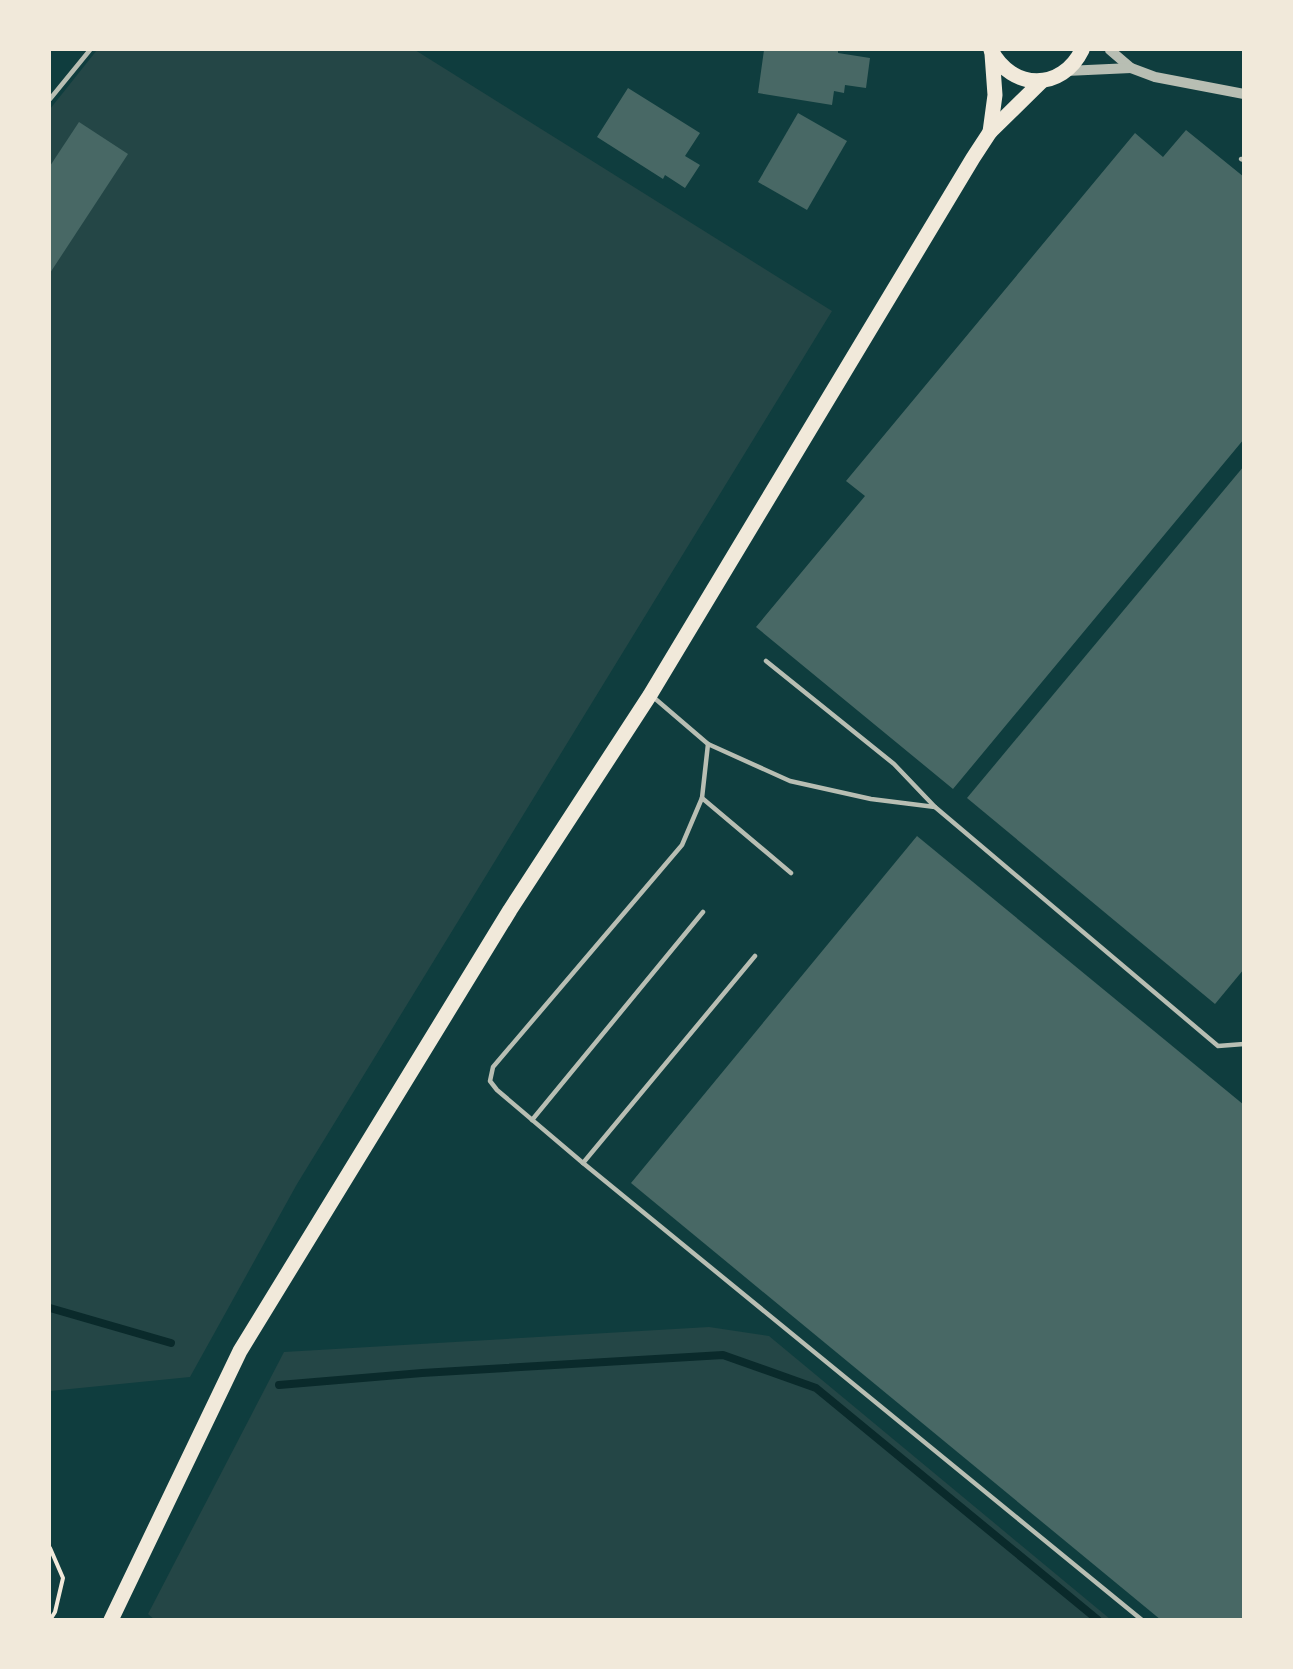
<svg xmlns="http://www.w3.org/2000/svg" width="1293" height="1669" font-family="'DejaVu Sans',sans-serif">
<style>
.green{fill:#244646}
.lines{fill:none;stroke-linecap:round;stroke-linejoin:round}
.stream{stroke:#0a2a2b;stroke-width:8}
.building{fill:#486865}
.path{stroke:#f1e9da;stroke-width:4}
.service{stroke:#b8beb3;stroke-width:4.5}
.tertiary{stroke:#b8beb3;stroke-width:10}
.primary{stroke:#f1e9da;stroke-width:15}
</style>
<rect width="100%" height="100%" fill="#0f3d3e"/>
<!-- green -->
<g class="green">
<polygon points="97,50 415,50 832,311 297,1184 190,1377 50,1391 50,109"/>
<polygon points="709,1327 769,1336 1110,1619 155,1620 148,1614 284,1352"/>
</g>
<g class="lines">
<!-- stream -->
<g class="stream">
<polyline points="50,1308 171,1343"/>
<polyline points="279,1385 422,1373 723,1355 816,1388 1098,1620"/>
</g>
</g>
<!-- building -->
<g class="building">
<polygon points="764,50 838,50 838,53 870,58 866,88 845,85 844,93 834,91 832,105 758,93"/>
<polygon points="628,88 700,133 685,156 700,165 685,188 665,175 663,179 597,137"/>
<polygon points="798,113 847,141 807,210 758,182"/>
<polygon points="79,122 128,154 50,273 50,166"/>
<polygon points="1186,130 1244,177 1244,439 953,789 756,627 865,496 846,481 1135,133 1163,157"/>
<polygon points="1244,466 1244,969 1215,1004 967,798"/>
<polygon points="917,836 1244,1105 1244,1620 1161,1620 631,1183"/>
</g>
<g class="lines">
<!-- path -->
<polyline class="path" points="50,1548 63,1578 55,1612 50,1620"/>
<!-- service -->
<g class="service">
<polyline points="50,99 90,50"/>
<polyline points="1241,159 1244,160"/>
<polyline points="766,661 894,764 935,807"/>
<polyline points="652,696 708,744 790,781 871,799 935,807 1218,1046 1244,1044"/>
<polyline points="708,744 702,798 682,845 493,1067 490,1081 497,1090 583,1163 1142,1620"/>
<polyline points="702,798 791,873"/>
<polyline points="532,1120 703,912"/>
<polyline points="583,1163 755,956"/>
</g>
<!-- tertiary -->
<g class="tertiary">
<polyline points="1110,50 1131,68 1155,77 1244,94"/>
<polyline points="1066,71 1131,68"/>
</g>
<!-- primary -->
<g class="primary">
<path d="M991 50C1012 91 1062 91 1082 50"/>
<polyline points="990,132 995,95 992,54"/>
<polyline points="111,1620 240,1351 510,910 650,695 973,158 990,132 1042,81"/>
</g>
</g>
<!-- border -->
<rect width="1293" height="1669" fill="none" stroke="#f1e9da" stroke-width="102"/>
</svg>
